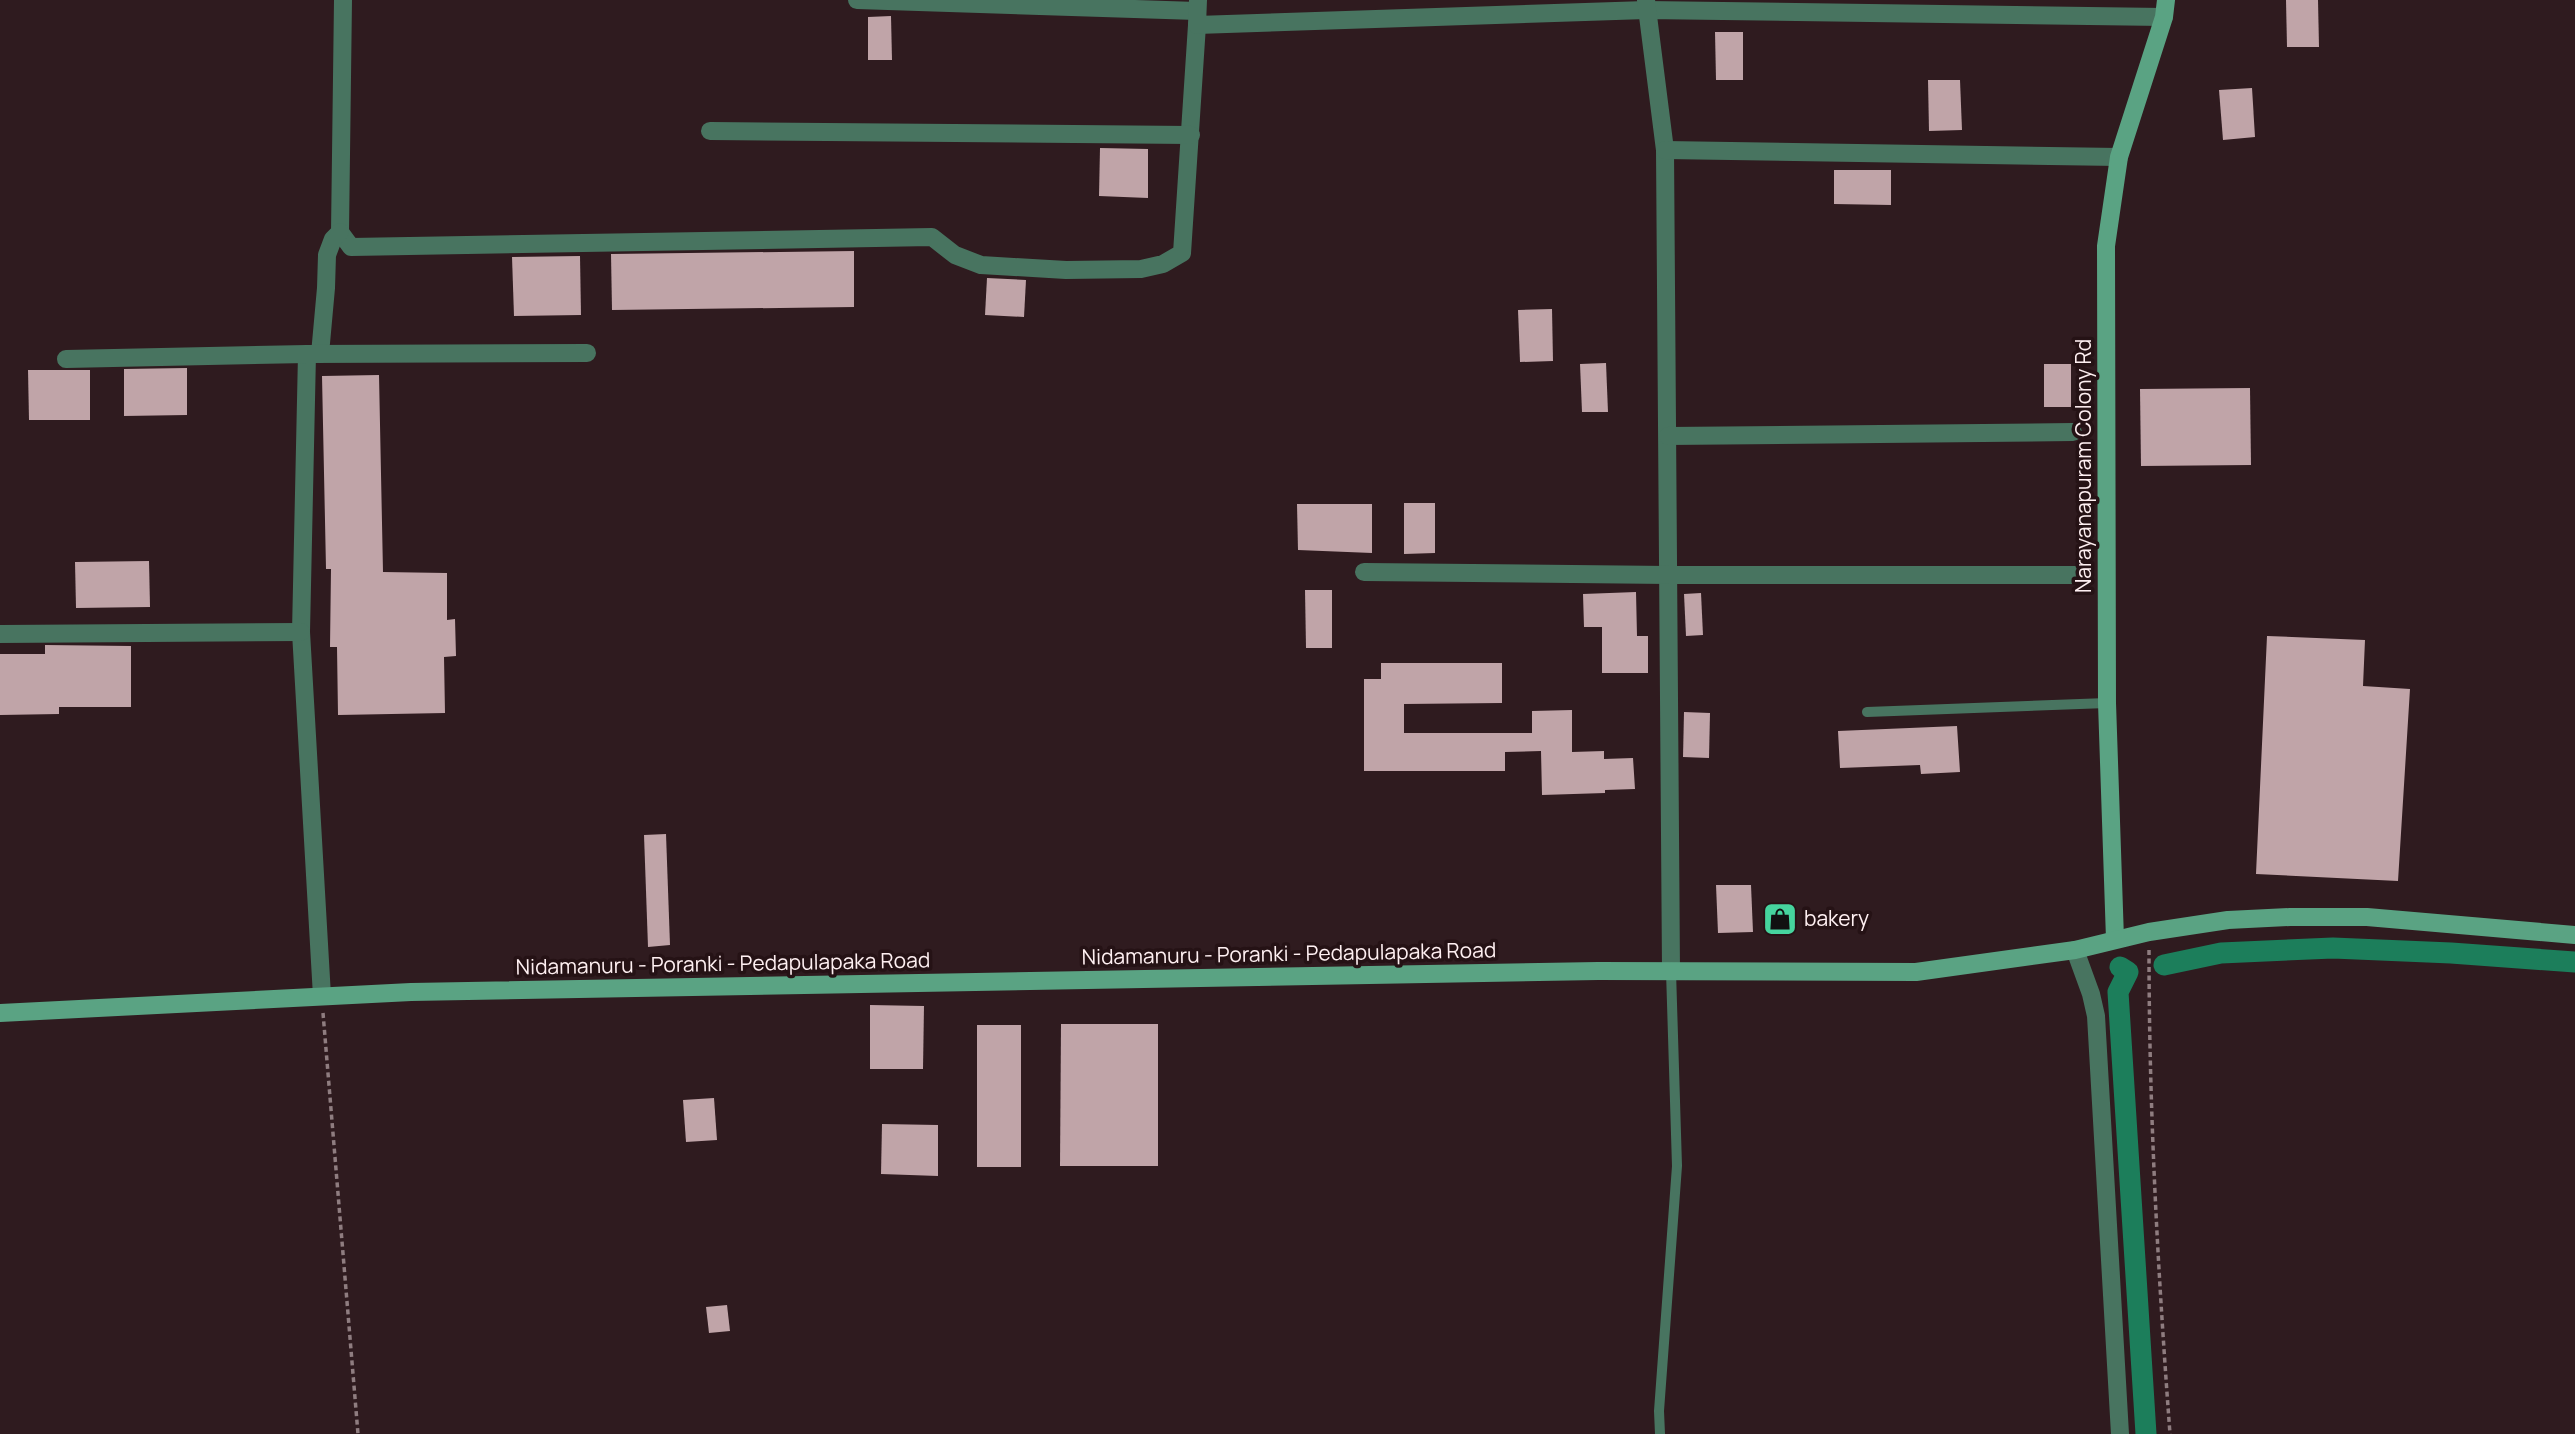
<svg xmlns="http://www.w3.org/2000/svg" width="2575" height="1434" font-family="Manrope,sans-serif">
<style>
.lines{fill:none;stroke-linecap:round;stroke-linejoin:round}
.canal{stroke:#1c7e5b;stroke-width:21}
.building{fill:#c0a4a8}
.path{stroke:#8f7d80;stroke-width:3.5;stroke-dasharray:5 3.5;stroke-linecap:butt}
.lane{stroke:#487460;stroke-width:10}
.street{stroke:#487460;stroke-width:18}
.secondary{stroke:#5aa383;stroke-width:18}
.labels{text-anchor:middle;stroke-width:7;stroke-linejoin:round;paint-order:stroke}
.street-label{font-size:21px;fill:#feeff1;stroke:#251215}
.poi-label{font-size:21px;fill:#feeff1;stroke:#251215;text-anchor:start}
</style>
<rect width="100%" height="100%" fill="#2f1b1f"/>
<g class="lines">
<!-- canal -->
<g class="canal">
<polyline points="2164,965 2221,953 2333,948 2451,953 2575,962"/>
<polyline points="2120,967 2128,972 2118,992 2146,1434"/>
</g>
</g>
<!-- building -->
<g class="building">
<polygon points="2286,0 2318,0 2319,47 2287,47"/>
<polygon points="891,16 892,60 868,60 868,17"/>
<polygon points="1715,32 1743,32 1743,80 1716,80"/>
<polygon points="1928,80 1960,80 1962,130 1929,131"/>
<polygon points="2252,88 2255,137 2223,140 2219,90"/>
<polygon points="1100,148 1148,149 1148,198 1099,196"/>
<polygon points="1834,170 1891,170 1891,205 1834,204"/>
<polygon points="854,251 854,307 612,310 611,254"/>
<polygon points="580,256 581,315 514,316 512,257"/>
<polygon points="987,278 1026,280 1024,317 985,315"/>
<polygon points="1552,309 1553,361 1520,362 1518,310"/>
<polygon points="1606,363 1608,412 1582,412 1580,364"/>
<rect x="2044" y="364" width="27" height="43"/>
<polygon points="187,368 187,415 124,416 124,369"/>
<polygon points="28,370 90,370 90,420 29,420"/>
<polygon points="379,375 383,572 447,573 447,620 455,619 456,656 444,657 445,713 338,715 337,647 330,647 331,569 326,569 322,376"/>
<polygon points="2250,388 2251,465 2141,466 2140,389"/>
<polygon points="1404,503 1435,503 1435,553 1404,554"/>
<polygon points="1297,504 1372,504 1372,553 1298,550"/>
<polygon points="149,561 150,607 76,608 75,562"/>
<polygon points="1305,590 1332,590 1332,648 1306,648"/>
<polygon points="1636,592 1637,636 1648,636 1648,673 1602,673 1602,627 1584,627 1583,594"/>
<polygon points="1701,593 1703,635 1686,636 1684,594"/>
<polygon points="2267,636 2365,640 2363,686 2410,689 2398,881 2256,874"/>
<polygon points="45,645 131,646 131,707 59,707 59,714 0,715 0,654 45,654"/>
<polygon points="1381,663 1502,663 1502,703 1404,704 1404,733 1532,733 1532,711 1572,710 1572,752 1604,751 1604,759 1633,758 1635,789 1605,790 1605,793 1542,795 1541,751 1505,752 1505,771 1364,771 1364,679 1381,679"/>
<polygon points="1684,712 1710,713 1709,758 1683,757"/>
<polygon points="1957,726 1960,772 1921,774 1920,765 1840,768 1838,731"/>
<polygon points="666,834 670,945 648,947 644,835"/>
<polygon points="1716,885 1751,885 1753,932 1718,933"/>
<polygon points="870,1005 924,1006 923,1069 870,1069"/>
<polygon points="1061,1024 1158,1024 1158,1166 1060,1166"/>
<rect x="977" y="1025" width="44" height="142"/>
<polygon points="714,1098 717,1140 686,1142 683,1100"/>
<polygon points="882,1124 938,1125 938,1176 881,1174"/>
<polygon points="727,1305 730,1331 709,1333 706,1307"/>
</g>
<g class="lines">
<!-- path -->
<g class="path">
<path d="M2149 950C2149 1112 2158 1273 2170 1434"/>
<polyline points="323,1013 358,1434"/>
</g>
<!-- lane -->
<g class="lane">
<polyline points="1867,712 2107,703"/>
<polyline points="1660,1434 1659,1411 1677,1166 1671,971"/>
</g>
<!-- street -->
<g class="street">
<polyline points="343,0 340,232 351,247 932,237 955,255 981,265 1066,270 1141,269 1163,264 1182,253 1197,25"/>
<polyline points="857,0 1197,11"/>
<polyline points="1198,0 1197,25 1646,10 2164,17"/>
<polyline points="1646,0 1665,150 1671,971"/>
<polyline points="710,131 1191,135"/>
<polyline points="1665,150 2119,157"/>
<polyline points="307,354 301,632 322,996"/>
<polyline points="320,354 326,288 327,255 333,239 340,232"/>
<polyline points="66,359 307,354 587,353"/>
<polyline points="1668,436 2073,432"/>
<polyline points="1364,572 1669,575 2082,575"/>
<polyline points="0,634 301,632"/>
<polyline points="2075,950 2091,994 2096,1016 2120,1434"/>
</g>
<!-- secondary -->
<g class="secondary">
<polyline points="2115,939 2107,703 2106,246 2119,157 2164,17 2166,0"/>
<polyline points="0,1013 411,992 1598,971 1916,972 2075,950 2149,932 2228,920 2290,917 2367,917 2575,935"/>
</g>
</g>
<!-- icons -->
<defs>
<g id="shop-square" transform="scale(1.75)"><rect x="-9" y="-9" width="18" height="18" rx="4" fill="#46d49e" stroke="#251215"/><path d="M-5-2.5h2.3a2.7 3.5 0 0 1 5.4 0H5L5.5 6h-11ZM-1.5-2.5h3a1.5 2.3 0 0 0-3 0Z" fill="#111"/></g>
</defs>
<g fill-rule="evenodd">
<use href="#shop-square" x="1780" y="919"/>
</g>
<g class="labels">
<!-- street labels -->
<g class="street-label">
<text transform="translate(2084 466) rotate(-90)" y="7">Narayanapuram Colony Rd</text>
<text transform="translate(1289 954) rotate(-1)" y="7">Nidamanuru - Poranki - Pedapulapaka Road</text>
<text transform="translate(723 964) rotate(-1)" y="7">Nidamanuru - Poranki - Pedapulapaka Road</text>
</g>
<!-- poi labels -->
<g class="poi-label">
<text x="1804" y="926">bakery</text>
</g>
</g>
</svg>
